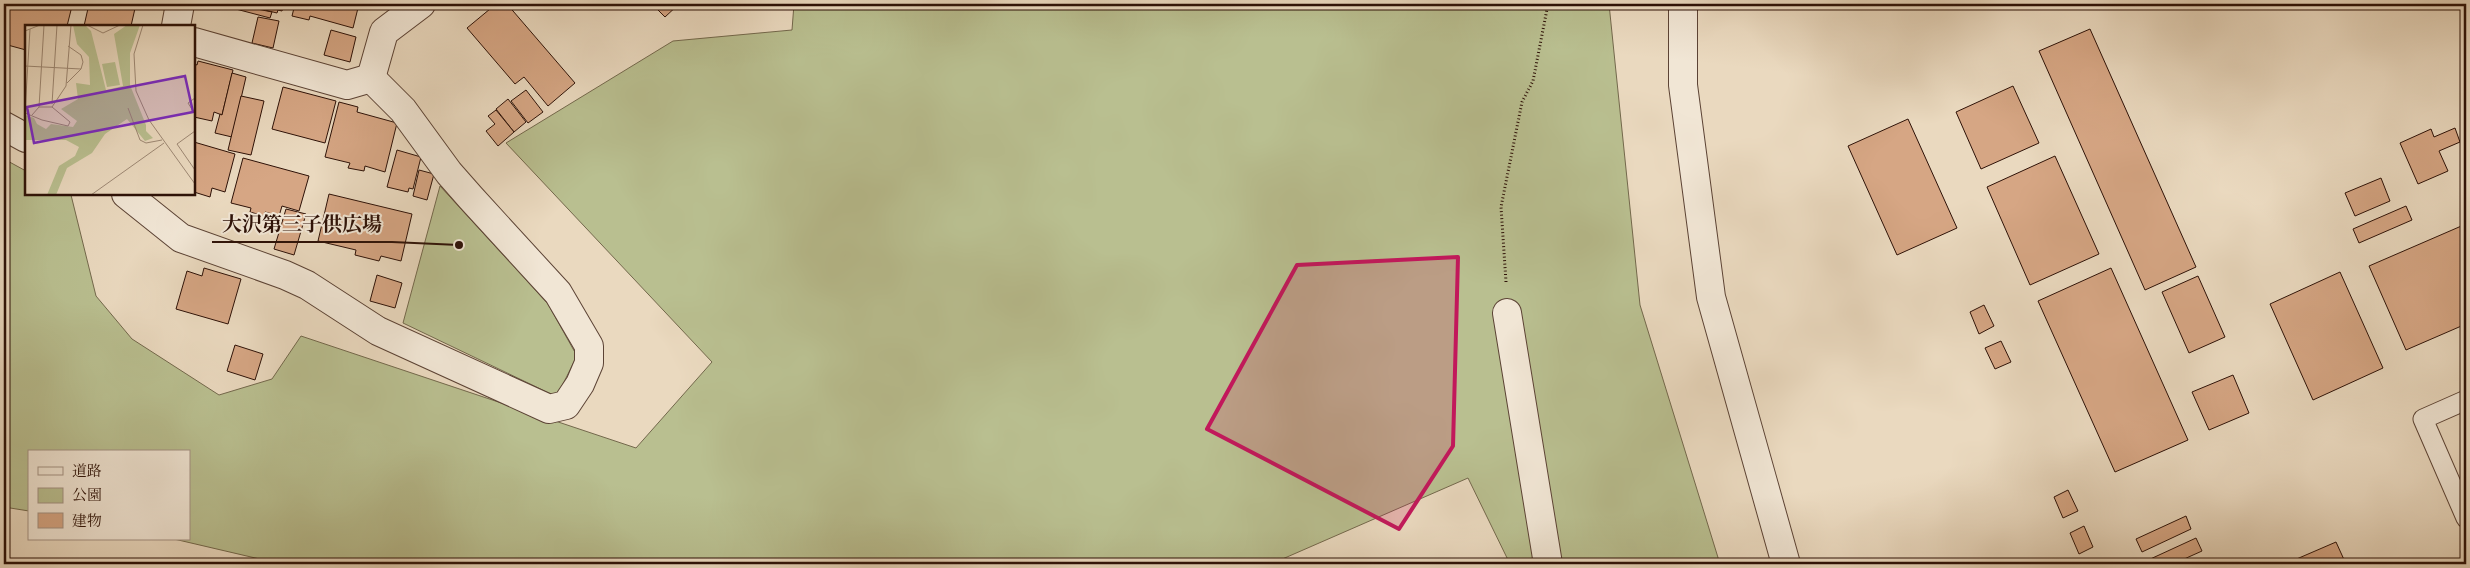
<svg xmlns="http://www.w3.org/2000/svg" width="2470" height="568" font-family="Alegreya,'Noto Serif JP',serif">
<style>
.green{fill:#b9bf90;stroke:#73684c}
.building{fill:#d6a684;stroke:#2d1107}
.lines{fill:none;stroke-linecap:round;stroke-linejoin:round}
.service-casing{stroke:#5c4335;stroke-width:21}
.minor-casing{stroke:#5c4335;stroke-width:30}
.tertiary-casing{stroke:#5c4335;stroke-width:30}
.path{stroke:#2d1107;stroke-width:3;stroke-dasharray:1 2.5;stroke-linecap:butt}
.service{stroke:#f1e6d5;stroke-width:19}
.minor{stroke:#f1e6d5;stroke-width:28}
.tertiary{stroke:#f1e6d5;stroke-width:28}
.marked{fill:#c2185b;fill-opacity:0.2;stroke:#c2185b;stroke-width:4;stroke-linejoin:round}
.inset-road{fill:none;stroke:#9e8975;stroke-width:1}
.view{fill:#7b2cbf;fill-opacity:0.15;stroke:#7b2cbf;stroke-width:2.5}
.inset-edge{fill:none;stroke:#2d1107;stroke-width:2.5}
.leader{fill:none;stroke:#2d1107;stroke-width:2}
.callout-dot{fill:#2d1107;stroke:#f1e6d5;stroke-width:2}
.callout-label{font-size:20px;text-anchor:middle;font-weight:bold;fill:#2d1107;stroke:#f1e6d5;stroke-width:4;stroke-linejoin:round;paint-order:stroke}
</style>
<rect width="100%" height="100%" fill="#ead9bf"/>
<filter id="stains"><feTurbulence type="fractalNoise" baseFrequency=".004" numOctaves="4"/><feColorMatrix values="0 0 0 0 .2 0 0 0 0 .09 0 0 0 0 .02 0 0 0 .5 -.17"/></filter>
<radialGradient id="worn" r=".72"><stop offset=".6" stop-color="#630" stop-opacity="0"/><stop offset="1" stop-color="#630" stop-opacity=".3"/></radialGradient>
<!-- green -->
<g class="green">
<polygon points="794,4 1609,4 1640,305 1720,564 1510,564 1468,478 1271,564 281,564 174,539 189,539 189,452 29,452 29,511 4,507 4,159 26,171 26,194 71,195 96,296 132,339 219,395 272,379 301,336 636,448 712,362 506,143 673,41 792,30"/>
<polygon points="440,186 548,304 577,356 558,394 553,395 403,323"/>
</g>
<!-- building -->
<g class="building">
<polygon points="4,4 60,4 72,6 67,26 26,26 26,50 4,44"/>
<polygon points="89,4 136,4 131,26 84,26"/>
<polygon points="233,4 272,12 270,18 232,8"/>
<polygon points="241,4 284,4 282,11 278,10 277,13"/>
<polygon points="295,4 359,4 353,28 310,16 309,20 292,16"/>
<polygon points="496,4 507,4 575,83 548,106 524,77 515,84 467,28"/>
<polygon points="652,4 679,4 665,17"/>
<polygon points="258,17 279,21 273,48 252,43"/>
<polygon points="2090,29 2196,267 2145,290 2039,51"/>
<polygon points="331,30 356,37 350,62 324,55"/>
<polygon points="198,61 233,70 222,115 214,112 212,121 194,117 194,64 197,65"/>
<polygon points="232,73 246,77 232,137 215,133 220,114 222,115"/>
<polygon points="2013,86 2039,143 1981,169 1956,112"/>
<polygon points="283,87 336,101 325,143 272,129"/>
<polygon points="526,90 543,112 528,123 511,101"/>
<polygon points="241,96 264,101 251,155 228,150"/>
<polygon points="508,99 526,122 514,132 496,109"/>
<polygon points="339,102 358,107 357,112 397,123 385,172 365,166 364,171 348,168 350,163 325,157"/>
<polygon points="496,110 514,132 498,146 486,131 495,124 488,116"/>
<polygon points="1908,119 1957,228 1897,255 1848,146"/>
<polygon points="2455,128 2460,142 2439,151 2448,171 2418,184 2400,143 2431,129 2434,137"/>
<polygon points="194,142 235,154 225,192 212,188 210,197 194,192"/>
<polygon points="397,150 421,157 413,189 409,188 408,192 387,187"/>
<polygon points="2055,156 2099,254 2030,285 1987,187"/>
<polygon points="243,158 309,176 299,211 282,206 279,216 265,212 264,216 250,212 251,208 231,203"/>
<polygon points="419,170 434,174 427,200 413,196"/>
<polygon points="2381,178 2390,201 2355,216 2345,193"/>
<polygon points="329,194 412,214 401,261 381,256 379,261 355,255 356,250 318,241"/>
<polygon points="2406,206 2412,220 2359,243 2353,229"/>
<polygon points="286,209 306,214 294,255 274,249"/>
<polygon points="2466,224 2466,324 2406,350 2369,266"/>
<polygon points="204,268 241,279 228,324 176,309 187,271 202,276"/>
<polygon points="2111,268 2188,440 2115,472 2038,301"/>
<polygon points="2340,272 2383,368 2313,400 2270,304"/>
<polygon points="377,275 402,283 395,308 370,301"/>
<polygon points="2198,276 2225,337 2189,353 2162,292"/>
<polygon points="1984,305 1994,326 1979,334 1970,312"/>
<polygon points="2001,341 2011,362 1995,369 1985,348"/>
<polygon points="235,345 263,354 255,380 227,371"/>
<polygon points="2233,375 2249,413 2209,430 2192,392"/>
<polygon points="2068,490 2078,511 2063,518 2054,497"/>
<polygon points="2186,516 2191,529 2142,552 2136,539"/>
<polygon points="2084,526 2093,547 2079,554 2070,533"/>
<polygon points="2196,538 2202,551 2173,564 2148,564 2146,561"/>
<polygon points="2336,542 2346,564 2285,564"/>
</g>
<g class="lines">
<!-- service casing -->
<g class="service-casing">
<polyline id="service" points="2466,400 2423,419 2466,518"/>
</g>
<!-- minor casing -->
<g class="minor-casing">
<g id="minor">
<polyline points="176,26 180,4"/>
<polyline points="194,42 347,85 371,78"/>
<polyline points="371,78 384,32 421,4"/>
<polyline points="4,126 26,138"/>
<polyline points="126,194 181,238 285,275 307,285 378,331 549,409 566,405 580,384 589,363 589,346 558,293 471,198 449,173 403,110 371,78"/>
<polyline points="1507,313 1548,564"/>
</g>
</g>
<!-- tertiary casing -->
<g class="tertiary-casing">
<polyline id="tertiary" points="1683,4 1683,85 1711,297 1786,564"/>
</g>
<!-- path -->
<polyline class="path" points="1506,282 1501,207 1522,102 1533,81 1548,4"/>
<!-- service -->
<use href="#service" class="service"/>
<!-- minor -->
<use href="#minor" class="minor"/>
<!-- tertiary -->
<use href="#tertiary" class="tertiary"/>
</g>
<!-- marked area -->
<path class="marked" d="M1458 257 1453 446 1399 529 1207 429 1297 265Z"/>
<!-- overview -->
<g transform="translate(25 25)">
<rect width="170" height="170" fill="#ead9bf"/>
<path d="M48 0H60L66 6 81 65 98 61 89 9 102 0H115L105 28V60L121 100V106L128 113 120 116 102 94 80 109 67 128 42 143 31 170H22L34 141 50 131 54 122 41 115H0V90L9 93 12 99 21 104 26 99 48 102 52 96 36 84 53 74 51 58 65 60 64 32 52 19ZM90 37 95 60 82 62 77 39Z" fill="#b9bf90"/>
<path class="inset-road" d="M62 0 78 8 95 0M118 0 109 29 111 66 124 95 170 159M0 6 15 0M0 41 56 44M42 58 56 44 58 37 56 30 43 21M170 73 163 78 170 89M27 79 32 0M14 82 19 0M27 82 41 61 46 0M103 83 115 115 121 118 137 115M0 87 5 4M0 88 17 95 43 101 45 97 27 82H14L7 90M170 106 152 119 170 145M66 170 139 118"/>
<path class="view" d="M160 51 168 87 9 118 2 82Z"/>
<rect width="170" height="170" class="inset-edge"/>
</g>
<!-- callouts -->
<path class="leader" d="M459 245L392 242H212"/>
<circle class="callout-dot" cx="459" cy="245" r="5"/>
<g class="callout-label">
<text x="302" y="231">大沢第三子供広場</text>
</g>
<!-- margin -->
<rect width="2470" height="568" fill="none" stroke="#ead9bf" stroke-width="20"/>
<rect x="5" y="5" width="2460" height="558" fill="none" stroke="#2d1107" stroke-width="2.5"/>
<rect x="10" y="10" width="2450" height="548" fill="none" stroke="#2d1107"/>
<!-- legend -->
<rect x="28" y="450" width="162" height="90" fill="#f1e6d5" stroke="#a39183"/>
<rect x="38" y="467" width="25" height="8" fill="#f1e6d5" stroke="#a39183"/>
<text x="72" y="476" font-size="15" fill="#2d1107">道路</text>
<rect x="38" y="488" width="25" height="15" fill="#b9bf90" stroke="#a39183"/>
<text x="72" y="500" font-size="15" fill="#2d1107">公園</text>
<rect x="38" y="513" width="25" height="15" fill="#d6a684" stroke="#a39183"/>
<text x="72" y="526" font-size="15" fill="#2d1107">建物</text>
<rect width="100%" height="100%" filter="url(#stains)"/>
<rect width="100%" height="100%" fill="url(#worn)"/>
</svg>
